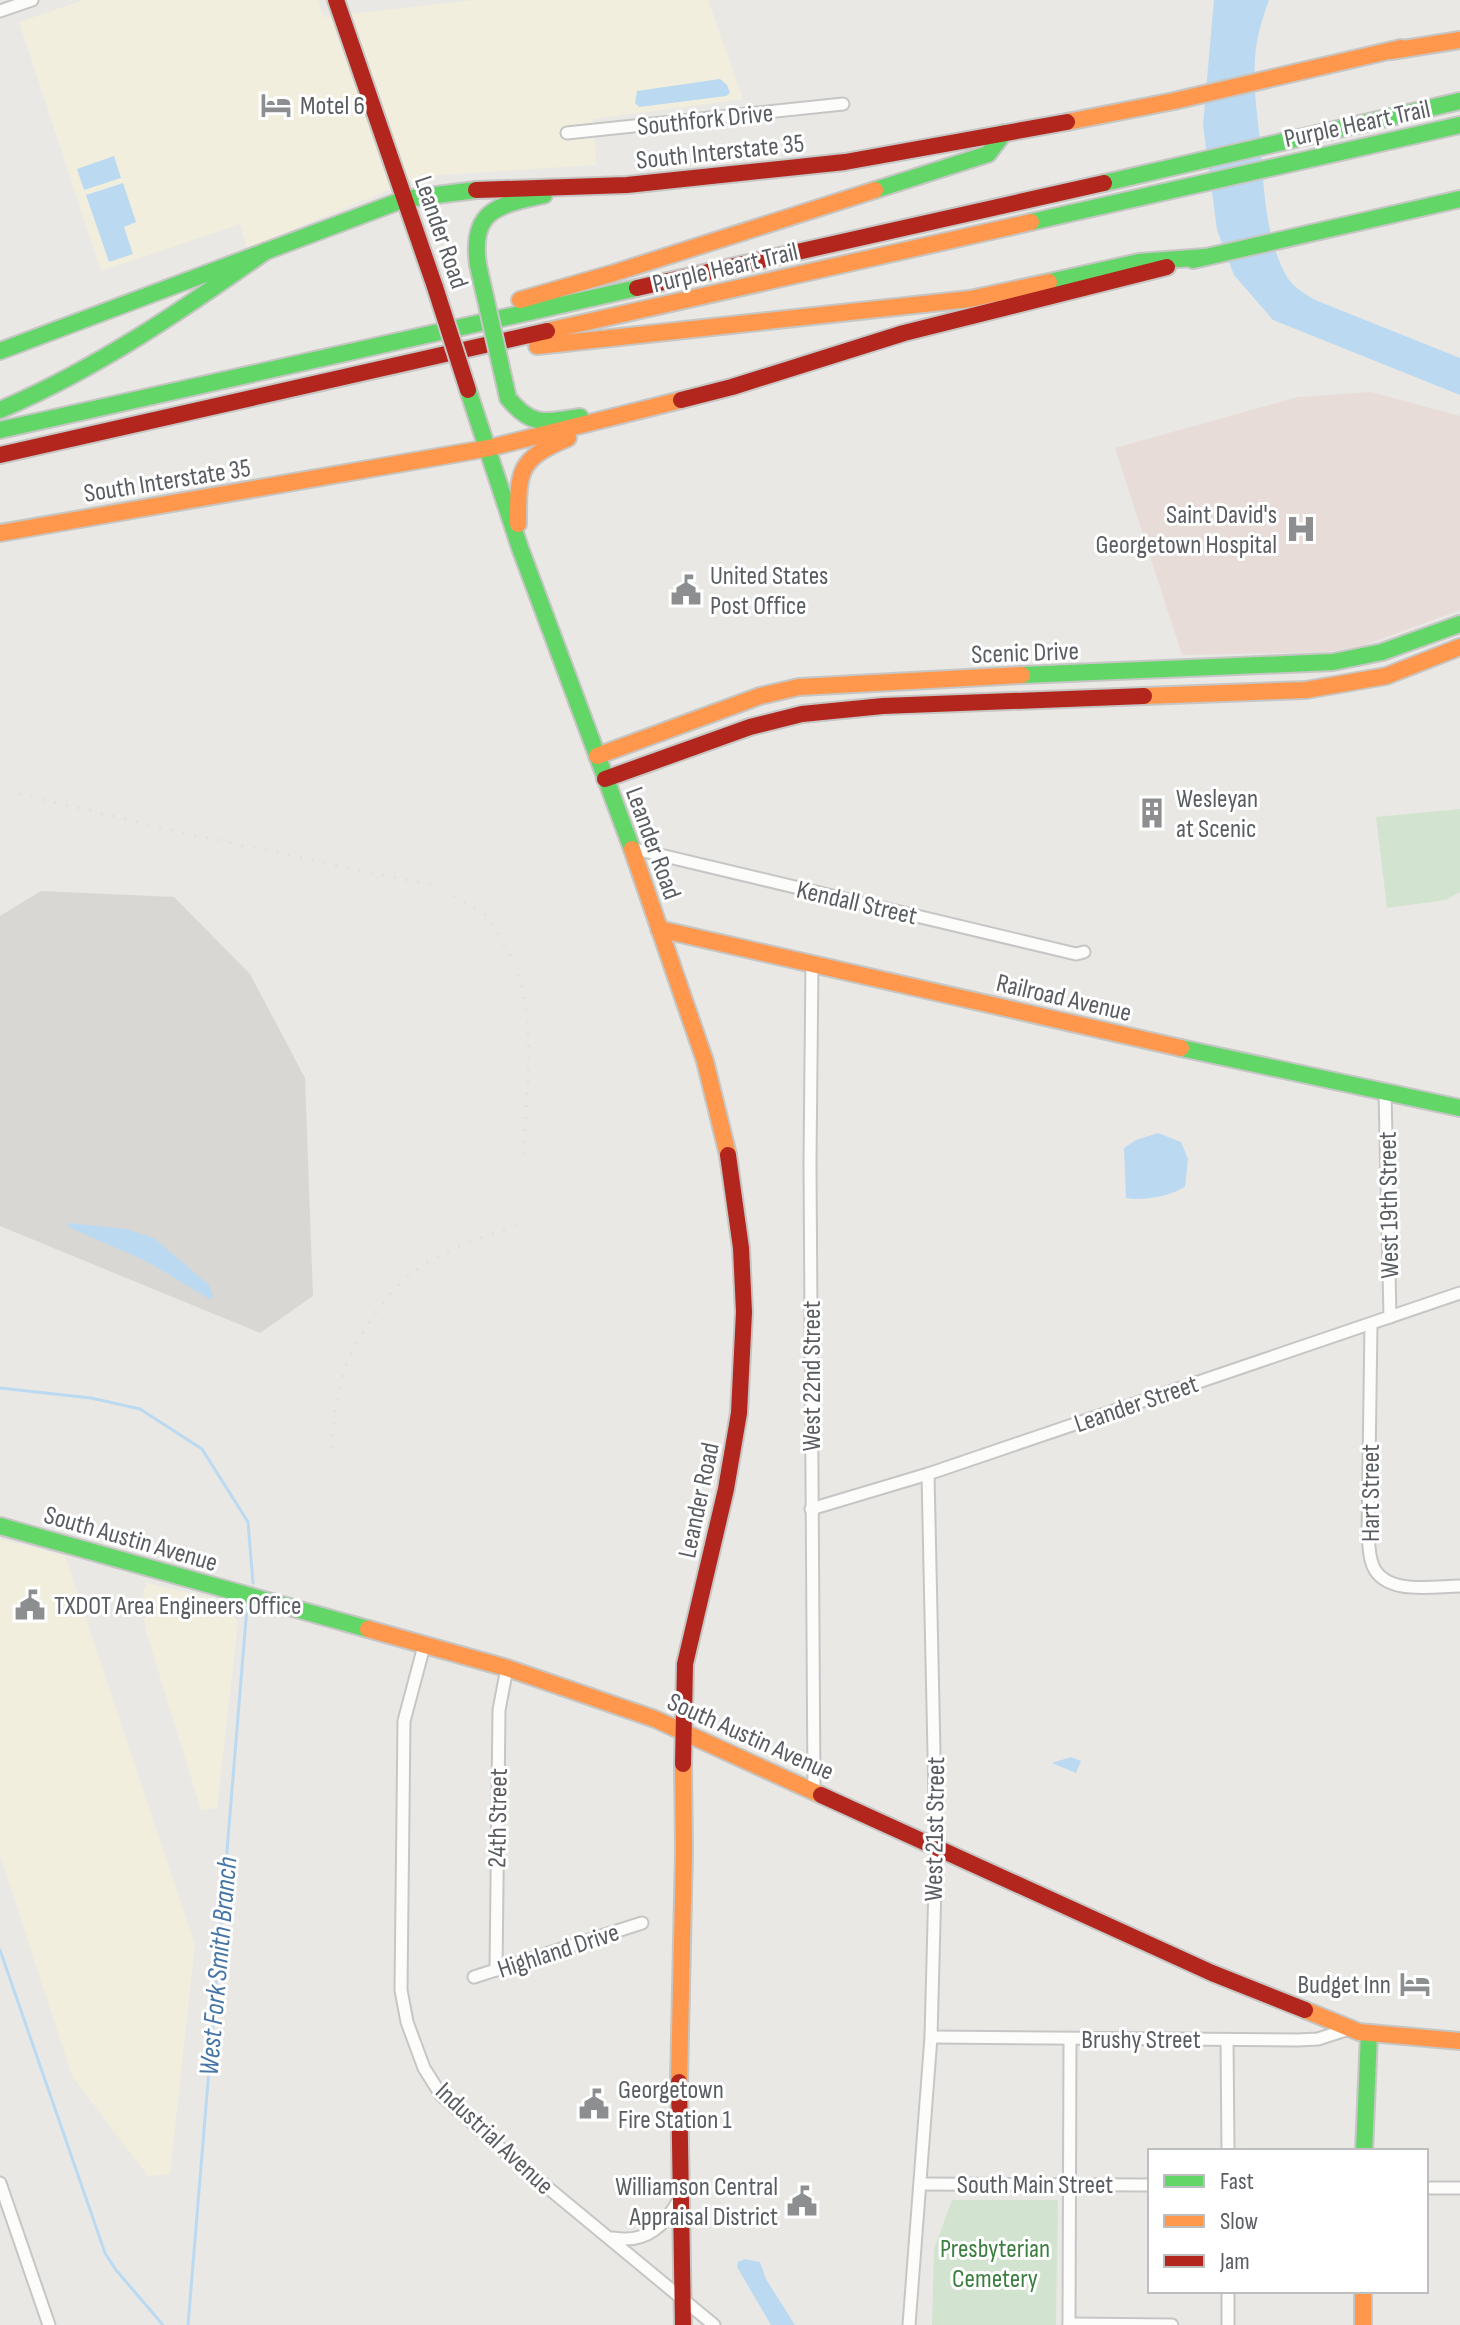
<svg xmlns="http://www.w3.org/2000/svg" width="1460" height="2325" font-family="'Sofia Sans Condensed',sans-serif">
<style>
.commercial{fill:#f2eedd}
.industrial{fill:#d9d7d4}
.medical{fill:#e8dcd9}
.green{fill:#d2e4d0}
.water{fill:#bbdaf1}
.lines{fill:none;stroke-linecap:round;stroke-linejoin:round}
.stream{stroke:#bbdaf1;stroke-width:3}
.street-casing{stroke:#c6c6c6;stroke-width:15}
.fast-casing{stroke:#c6c6c5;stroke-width:20}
.slow-casing{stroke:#c6c6c5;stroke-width:20}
.jam-casing{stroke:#c6c6c5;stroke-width:20}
.street{stroke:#fcfcfb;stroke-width:11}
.fast{stroke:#63d668;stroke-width:16}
.slow{stroke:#ff974d;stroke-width:16}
.jam{stroke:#b3261e;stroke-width:16}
.rail{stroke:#e0e1e1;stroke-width:3;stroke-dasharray:2 10;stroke-linecap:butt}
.fast-bridge-casing{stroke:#c6c6c5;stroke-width:20;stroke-linecap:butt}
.jam-bridge-casing{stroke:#c6c6c5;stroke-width:20;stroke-linecap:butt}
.fast-bridge{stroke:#63d668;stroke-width:16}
.jam-bridge{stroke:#b3261e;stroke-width:16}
.labels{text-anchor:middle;stroke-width:6;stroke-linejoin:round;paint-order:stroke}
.poi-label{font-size:26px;fill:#5a5d61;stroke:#fff;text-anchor:start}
.street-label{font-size:26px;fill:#5a5d61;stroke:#fff}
.park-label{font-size:26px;fill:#3c7e3f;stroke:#fff}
.water-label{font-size:28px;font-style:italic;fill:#4776a6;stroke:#fff}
</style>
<rect width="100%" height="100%" fill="#e9e8e4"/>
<!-- commercial -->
<g class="commercial">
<polygon points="84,0 318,0 323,17 475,0 708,0 743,99 593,119 596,165 423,176 247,248 240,224 101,271 19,22"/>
<polygon points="0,1539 65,1556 195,1945 170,2174 148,2176 72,2076 0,1855"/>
<polygon points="146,1583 220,1600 238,1622 217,1808 201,1810 145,1628 143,1595"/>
</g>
<!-- industrial -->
<polygon class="industrial" points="41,891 174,897 250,974 305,1078 313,1296 260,1333 0,1226 0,916"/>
<!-- medical -->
<polygon class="medical" points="1371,392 1460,416 1460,610 1362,646 1326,652 1182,655 1115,448 1298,397"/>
<!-- green -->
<g class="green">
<polygon points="1460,809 1460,892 1446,900 1387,908 1376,817"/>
<polygon points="952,2200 1058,2200 1056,2325 932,2325 934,2249"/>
</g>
<!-- water -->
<g class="water">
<path d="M1214 0H1269C1262 19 1256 39 1255 59 1253 86 1257 113 1260 139 1264 184 1264 236 1287 277 1293 287 1305 294 1315 300L1460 358V395L1273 320 1234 275 1217 230 1203 125Z"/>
<polygon points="720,79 727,85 730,93 726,96 639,107 635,103 637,91"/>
<polygon points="114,156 121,178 84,190 77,169"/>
<polygon points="123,183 136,222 124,227 133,254 109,262 86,195"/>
<path d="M1158 1133 1181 1142 1188 1159 1185 1187C1169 1196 1145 1201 1126 1198L1124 1148 1136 1140Z"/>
<polygon points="69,1223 126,1229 154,1238 209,1285 213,1296 211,1300 148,1262 68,1227"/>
<polygon points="1071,1757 1081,1761 1076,1773 1052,1763"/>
<polygon points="745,2259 760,2262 766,2279 795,2325 771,2325 737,2267 738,2262"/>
</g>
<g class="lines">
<!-- stream -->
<g class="stream">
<polyline points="0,1388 91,1398 140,1409 202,1449 248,1522 253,1583"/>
<polyline points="0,1950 105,2253 116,2270 163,2325"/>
<polyline points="188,2325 247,1607"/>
</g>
<!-- street casing -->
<g class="street-casing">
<g id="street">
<polyline points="0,11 32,0"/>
<polyline points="567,133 843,104"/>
<polyline points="631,848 1076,954 1084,952"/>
<polyline points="812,963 810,1162 814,1789"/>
<polyline points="1385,1092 1390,1317"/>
<path d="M1371 1324 1368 1535C1369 1546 1369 1557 1373 1566 1386 1596 1434 1586 1460 1586"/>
<polyline points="811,1509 928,1474 1460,1293"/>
<polyline points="424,1646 404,1721 401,1990 407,2022 424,2068 441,2095 507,2154 714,2325"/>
<polyline points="496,1970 499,1710 507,1668"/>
<polyline points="474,1977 642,1923"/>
<polyline points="931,2037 1297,2040 1318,2039 1349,2029"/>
<polyline points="1227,2040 1228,2151"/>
<polyline points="0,2183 49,2325"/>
<polyline points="921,2184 1150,2185"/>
<polyline points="1426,2188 1460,2188"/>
<path d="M613 2238C647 2244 665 2225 680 2198"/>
<polyline points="1069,2324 1172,2325"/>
<polyline points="909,2325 931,2037 936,1846 928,1474"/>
<polyline points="1069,2325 1070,2039"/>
<polyline points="1228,2325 1228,2291"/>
</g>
</g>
<!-- fast casing -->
<g class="fast-casing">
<g id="fast">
<polyline points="1104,183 1460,101"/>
<polyline points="875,190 988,154 1004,133"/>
<polyline points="1031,222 1460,125"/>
<polyline points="1193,260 1460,199"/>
<path d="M478 265C470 210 498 205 544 195"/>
<polyline points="1049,282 1139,262 1205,257"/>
<polyline points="0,351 405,199 476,190"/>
<polyline points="468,390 520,548 632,849"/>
<path d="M508 398C532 428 546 422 580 417"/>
<path d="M0 410C96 369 181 311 266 251"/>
<polyline points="0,430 637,288"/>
<polyline points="1022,675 1333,662 1382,652 1460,624"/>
<polyline points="1181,1048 1460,1108"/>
<polyline points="0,1526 368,1629"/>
<polyline points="1364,2151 1369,2034"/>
</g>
</g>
<!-- slow casing -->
<g class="slow-casing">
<g id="slow">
<polyline points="1391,51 1460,40"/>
<polyline points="1067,122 1174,101 1401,48"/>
<polyline points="520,300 614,273 875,190"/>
<polyline points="547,331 1031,222"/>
<polyline points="537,346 970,299 1049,282"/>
<path d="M518 524C518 472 517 459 568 438"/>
<polyline points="0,533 489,448 681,400"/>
<polyline points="1144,696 1306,690 1386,676 1460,647"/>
<polyline points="597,756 760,696 799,687 1022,675"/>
<polyline points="632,849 705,1061 728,1155"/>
<polyline points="659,929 1181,1048"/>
<polyline points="368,1629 507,1668 655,1719 821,1795"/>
<polyline points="1305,2010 1359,2032 1460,2041"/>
<polyline points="679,2082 684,1850 683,1764"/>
<polyline points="1363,2291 1363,2325"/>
</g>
</g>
<!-- jam casing -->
<g class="jam-casing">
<g id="jam">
<polyline points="336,0 435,287"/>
<polyline points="476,190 627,185 845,162 1067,122"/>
<polyline points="637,288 1104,183"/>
<polyline points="681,400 732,387 904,333 1167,267"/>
<polyline points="0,455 547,331"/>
<polyline points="605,779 750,727 802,714 883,706 1144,696"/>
<polyline points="683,1764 685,1664 726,1489 739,1413 744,1312 741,1248 728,1155"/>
<polyline points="821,1795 1212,1973 1305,2010"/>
<polyline points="679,2082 683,2325"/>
</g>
</g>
<!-- street -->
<use href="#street" class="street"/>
<!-- fast -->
<use href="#fast" class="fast"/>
<!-- slow -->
<use href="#slow" class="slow"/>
<!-- jam -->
<use href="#jam" class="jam"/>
<!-- rail -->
<g class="rail">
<polyline points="19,794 194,835 431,885"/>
<polyline points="453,896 488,916 513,960"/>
<path d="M518 974C537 1021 525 1112 523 1164"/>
<path d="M331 1448C334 1422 336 1394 345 1369 349 1356 357 1343 364 1331 401 1265 448 1248 516 1226"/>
</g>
<!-- fast-bridge casing -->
<g class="fast-bridge-casing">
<polyline id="fast-bridge" points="478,265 508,398"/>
</g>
<!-- jam-bridge casing -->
<g class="jam-bridge-casing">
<polyline id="jam-bridge" points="435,287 468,390"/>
</g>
<!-- fast-bridge -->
<use href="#fast-bridge" class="fast-bridge"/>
<!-- jam-bridge -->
<use href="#jam-bridge" class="jam-bridge"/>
</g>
<!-- icons -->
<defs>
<g id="hotel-bare" transform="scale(2.4)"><path d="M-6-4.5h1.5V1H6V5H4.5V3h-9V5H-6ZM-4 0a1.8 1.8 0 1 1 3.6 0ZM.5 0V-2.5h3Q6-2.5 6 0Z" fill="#8c8e8f" stroke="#fff" stroke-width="2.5" paint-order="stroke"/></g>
<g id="hospital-bare" transform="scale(2.4)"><path d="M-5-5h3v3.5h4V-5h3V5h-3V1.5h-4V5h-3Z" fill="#8c8e8f" stroke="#fff" stroke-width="2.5" paint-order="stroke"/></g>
<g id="civic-bare" transform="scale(2.4)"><path d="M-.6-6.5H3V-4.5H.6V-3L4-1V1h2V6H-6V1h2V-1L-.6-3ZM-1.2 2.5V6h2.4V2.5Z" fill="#8c8e8f" stroke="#fff" stroke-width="2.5" paint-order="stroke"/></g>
<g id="building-bare" transform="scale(2.4)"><path d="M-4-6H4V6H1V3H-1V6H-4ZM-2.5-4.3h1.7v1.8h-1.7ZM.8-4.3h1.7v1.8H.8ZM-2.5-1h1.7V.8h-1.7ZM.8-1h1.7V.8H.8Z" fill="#8c8e8f" stroke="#fff" stroke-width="2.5" paint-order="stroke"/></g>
</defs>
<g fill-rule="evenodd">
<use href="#hotel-bare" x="276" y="105"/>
<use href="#hospital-bare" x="1301" y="529"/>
<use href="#civic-bare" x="686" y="590"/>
<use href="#building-bare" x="1152" y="813"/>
<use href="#civic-bare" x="30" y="1605"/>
<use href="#hotel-bare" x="1415" y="1984"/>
<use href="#civic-bare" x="594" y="2104"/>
<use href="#civic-bare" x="802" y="2201"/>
</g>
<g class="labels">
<!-- poi labels -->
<g class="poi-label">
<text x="300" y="114">Motel 6</text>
<text x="1277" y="523" text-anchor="end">Saint David's<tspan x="1277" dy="30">Georgetown Hospital</tspan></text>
<text x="710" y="584">United States<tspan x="710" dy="30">Post Office</tspan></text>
<text x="1176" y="807">Wesleyan<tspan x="1176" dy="30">at Scenic</tspan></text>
<text x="54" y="1614">TXDOT Area Engineers Office</text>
<text x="1391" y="1993" text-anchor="end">Budget Inn</text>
<text x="618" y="2098">Georgetown<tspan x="618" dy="30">Fire Station 1</tspan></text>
<text x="778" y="2195" text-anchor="end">Williamson Central<tspan x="778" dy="30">Appraisal District</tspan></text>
</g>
<!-- street labels -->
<g class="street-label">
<text transform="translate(705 119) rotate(-6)" y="9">Southfork Drive</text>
<text transform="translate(1357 123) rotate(-12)" y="9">Purple Heart Trail</text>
<text transform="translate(720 151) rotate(-6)" y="9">South Interstate 35</text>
<text transform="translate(442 232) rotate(71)" y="9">Leander Road</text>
<text transform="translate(725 267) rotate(-13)" y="9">Purple Heart Trail</text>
<text transform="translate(167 480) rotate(-9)" y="9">South Interstate 35</text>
<text transform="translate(1025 652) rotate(-2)" y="9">Scenic Drive</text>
<text transform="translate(654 843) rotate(70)" y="9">Leander Road</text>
<text transform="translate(857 902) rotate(13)" y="9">Kendall Street</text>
<text transform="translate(1064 997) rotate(13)" y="9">Railroad Avenue</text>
<text transform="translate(1388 1205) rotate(-91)" y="9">West 19th Street</text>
<text transform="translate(811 1376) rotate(-90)" y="9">West 22nd Street</text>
<text transform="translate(1136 1403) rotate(-19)" y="9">Leander Street</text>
<text transform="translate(1370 1493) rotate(-90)" y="9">Hart Street</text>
<text transform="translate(698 1500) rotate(-78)" y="9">Leander Road</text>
<text transform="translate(131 1538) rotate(16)" y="9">South Austin Avenue</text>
<text transform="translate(751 1736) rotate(24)" y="9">South Austin Avenue</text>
<text transform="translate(497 1818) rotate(-89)" y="9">24th Street</text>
<text transform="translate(934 1829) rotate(-89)" y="9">West 21st Street</text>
<text transform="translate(558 1950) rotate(-18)" y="9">Highland Drive</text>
<text x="1141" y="2048">Brushy Street</text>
<text transform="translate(495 2138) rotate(43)" y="9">Industrial Avenue</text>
<text x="1035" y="2193">South Main Street</text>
</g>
<!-- park labels -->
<g class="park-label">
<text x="995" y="2257">Presbyterian<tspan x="995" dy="30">Cemetery</tspan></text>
</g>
<!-- water labels -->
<g class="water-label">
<text transform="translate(217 1966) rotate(-85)" y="10">West Fork Smith Branch</text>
</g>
</g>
<!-- legend -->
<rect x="1148" y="2149" width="280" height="144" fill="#ffffff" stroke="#bdbec0" stroke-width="2"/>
<rect x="1164" y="2175" width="40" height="12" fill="#63d668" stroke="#bdbec0" stroke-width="2"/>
<text x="1220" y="2189" font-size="24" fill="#5a5d61">Fast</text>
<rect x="1164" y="2215" width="40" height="12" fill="#ff974d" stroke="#bdbec0" stroke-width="2"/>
<text x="1220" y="2229" font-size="24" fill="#5a5d61">Slow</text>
<rect x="1164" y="2255" width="40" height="12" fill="#b3261e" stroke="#bdbec0" stroke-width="2"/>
<text x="1220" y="2269" font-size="24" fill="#5a5d61">Jam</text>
</svg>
